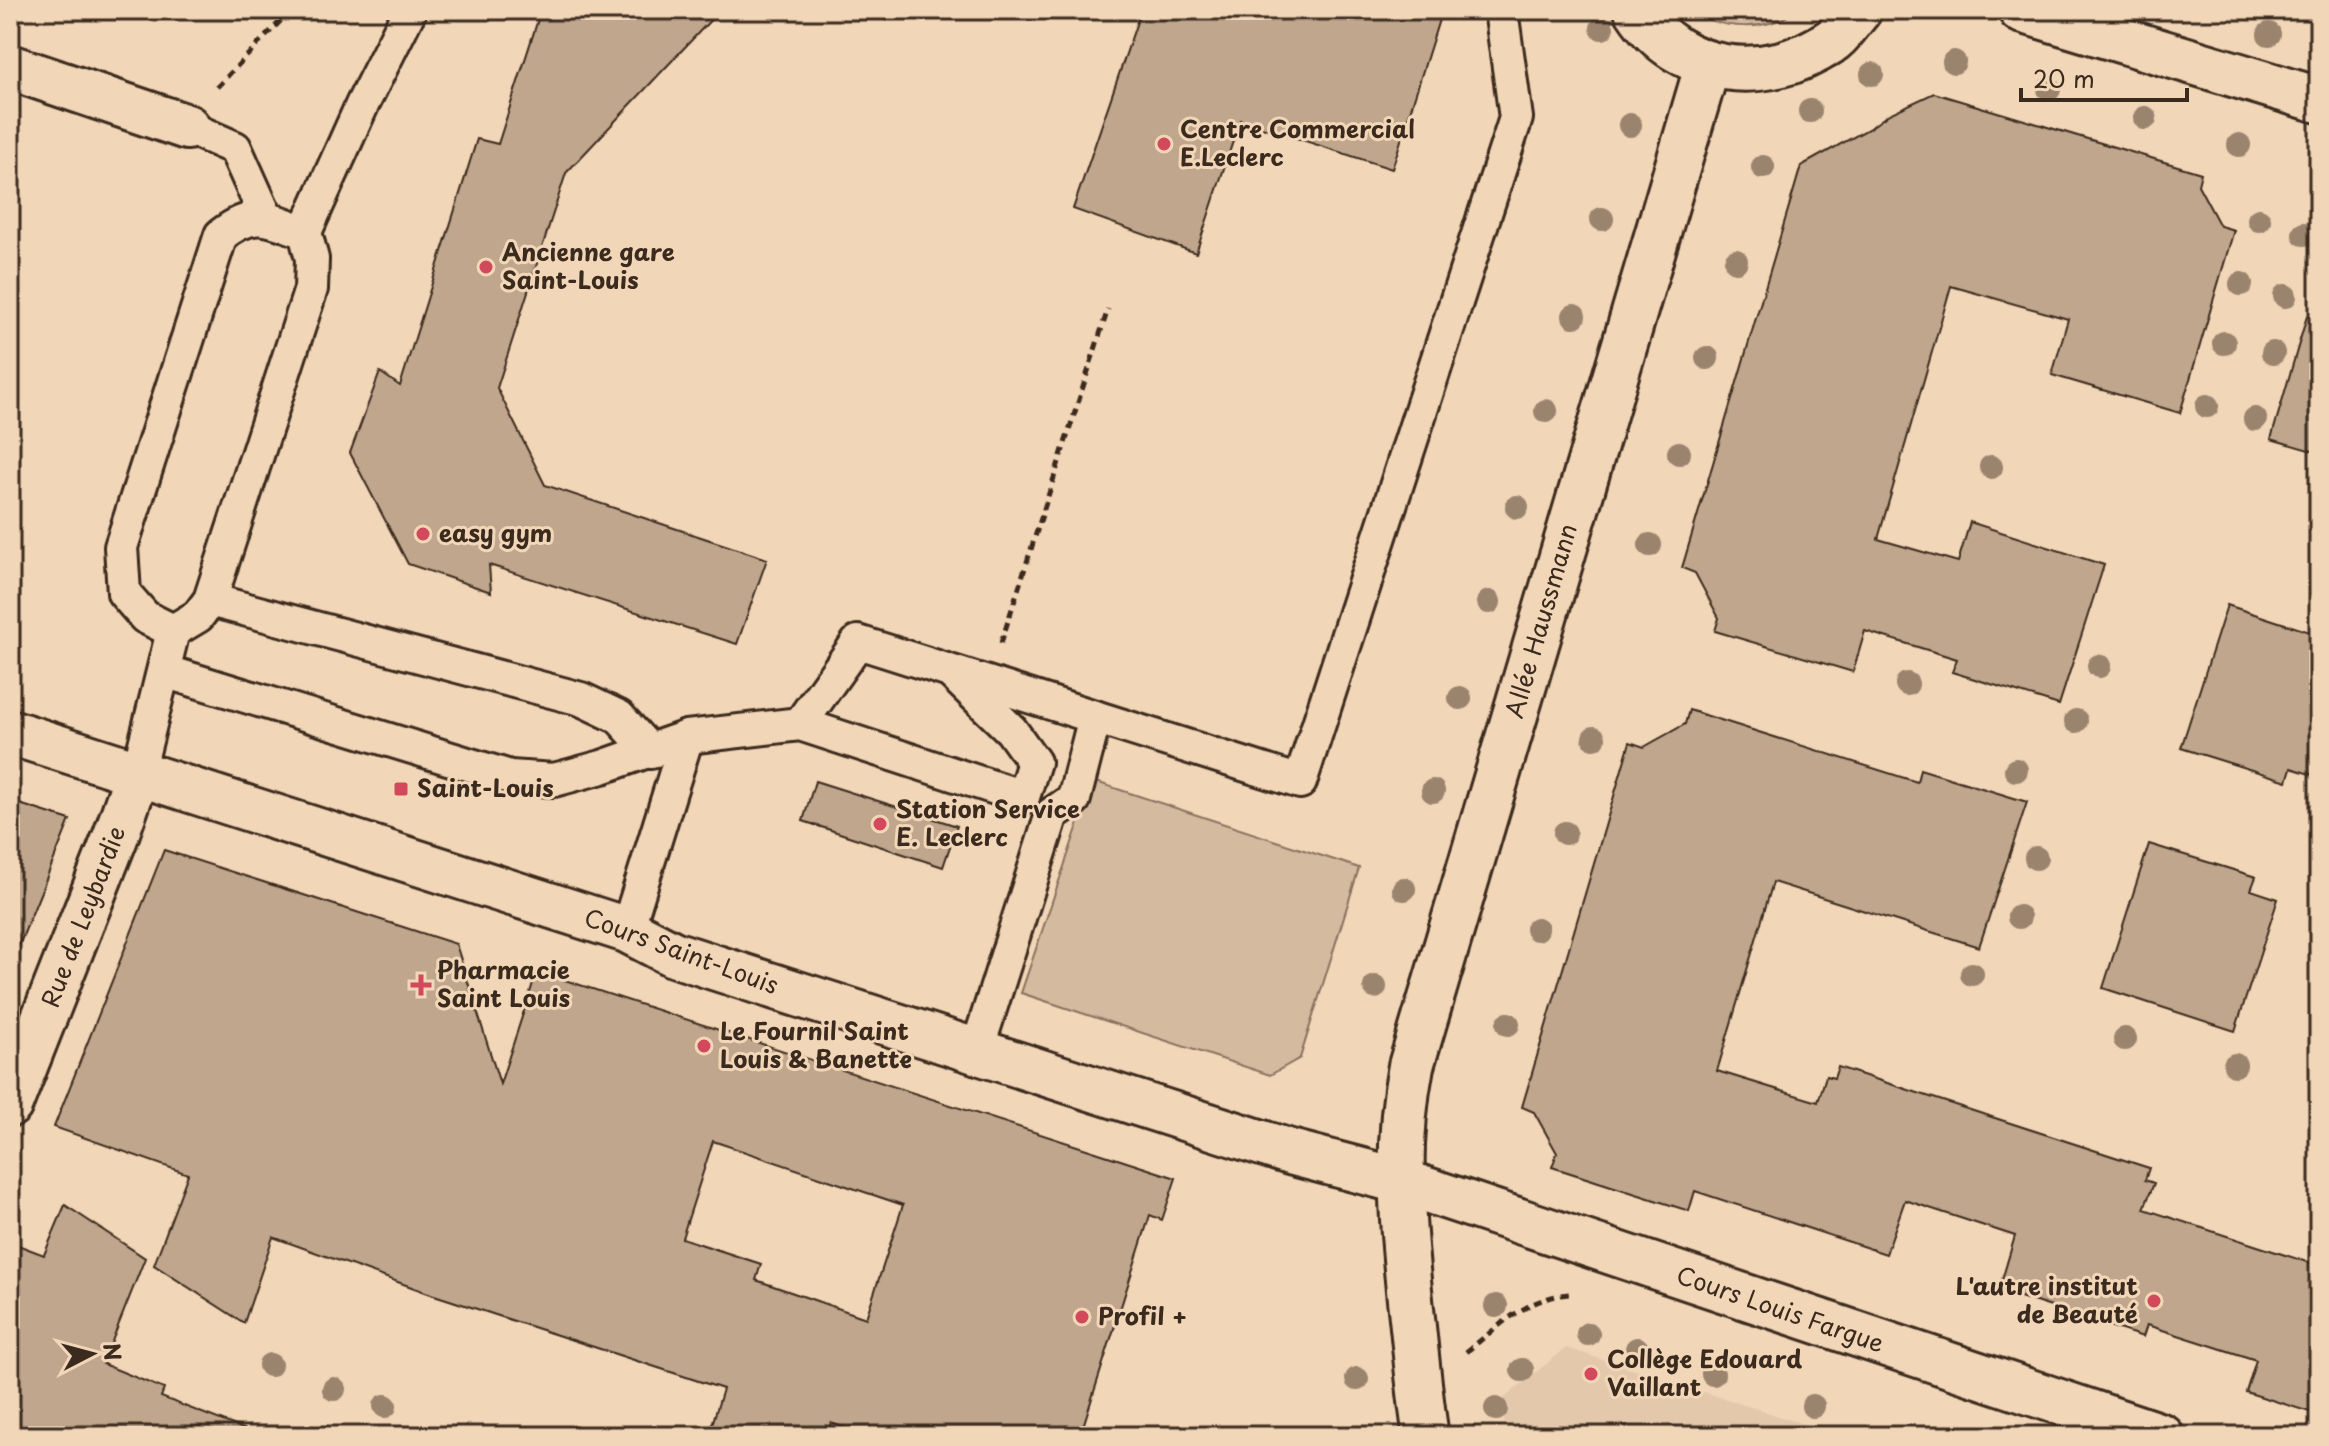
<svg xmlns="http://www.w3.org/2000/svg" width="2329" height="1446" font-family="'Playpen Sans',sans-serif">
<style>
.built{fill:#e3c8ab}
.green{fill:#d4ba9f;stroke:#88725e;stroke-width:2}
.building{fill:#bfa68d;stroke:#3b2a1e;stroke-width:2;fill-rule:evenodd}
.lines{fill:none;stroke-linecap:round;stroke-linejoin:round}
.service-casing{stroke:#3b2a1e;stroke-width:38}
.minor-casing{stroke:#3b2a1e;stroke-width:50}
.tertiary-casing{stroke:#3b2a1e;stroke-width:50}
.secondary-casing{stroke:#3b2a1e;stroke-width:50}
.path{stroke:#3b2a1e;stroke-width:5;stroke-dasharray:8 6;stroke-linecap:butt}
.service{stroke:#f2d6b8;stroke-width:32}
.minor{stroke:#f2d6b8;stroke-width:44}
.tertiary{stroke:#f2d6b8;stroke-width:44}
.secondary{stroke:#f2d6b8;stroke-width:44}
.tree{fill:#9a846e}
.poi-dot{fill:#d1495b;stroke:#f2d6b8;stroke-width:3}
.labels{text-anchor:middle;stroke-width:6;stroke-linejoin:round;paint-order:stroke}
.poi-label{font-size:24px;font-weight:bold;fill:#3b2a1e;stroke:#f2d6b8;text-anchor:start}
.street-label{font-size:24px;fill:#3b2a1e;stroke:#f2d6b8}
</style>
<rect width="100%" height="100%" fill="#f2d6b8"/>
<filter id="ink" filterUnits="userSpaceOnUse"><feTurbulence type="fractalNoise" baseFrequency=".0125" numOctaves="2"/><feDisplacementMap in="SourceGraphic" scale="16" xChannelSelector="R" yChannelSelector="G"/><feConvolveMatrix kernelMatrix="1 2 1 2 8 2 1 2 1" color-interpolation-filters="sRGB"/></filter>
<g filter="url(#ink)">
<!-- built -->
<polygon class="built" points="1566,1348 1835,1434 1841,1436 1506,1436 1502,1400"/>
<!-- green -->
<g class="green">
<path d="M1692 10H1796C1768 33 1719 30 1692 10Z"/>
<polygon points="1093,781 1359,868 1300,1058 1270,1075 1021,993"/>
</g>
<!-- building -->
<g class="building">
<polygon points="541,10 720,10 566,173 497,388 545,485 767,559 737,644 489,565 491,592 408,564 350,453 380,372 400,386 477,139 498,144"/>
<polygon points="1141,10 1442,10 1392,169 1240,120 1196,253 1073,209"/>
<polygon points="1934,93 2201,173 2198,185 2220,226 2234,230 2180,413 2052,375 2068,319 1951,286 1878,539 1958,562 1970,522 2104,565 2059,705 1952,672 1957,659 1865,631 1853,672 1715,631 1719,618 1695,573 1682,568 1801,166 1870,128 1889,114"/>
<polygon points="2307,316 2319,318 2319,453 2271,439"/>
<polygon points="2227,605 2319,635 2319,777 2291,768 2287,781 2181,748"/>
<polygon points="1689,710 1917,782 1920,769 2027,802 1979,947 1773,882 1717,1071 1818,1102 1826,1076 1834,1078 1838,1067 2149,1168 2145,1180 2154,1183 2144,1209 2319,1266 2319,1415 2246,1392 2256,1360 2147,1325 2143,1337 1999,1290 2015,1236 1905,1200 1886,1254 1695,1191 1689,1211 1552,1167 1557,1153 1534,1112 1522,1107 1630,742 1644,747 1685,724"/>
<polygon points="815,781 957,826 943,867 803,821"/>
<polygon points="10,801 70,820 12,963 10,963"/>
<polygon points="2149,844 2256,877 2251,890 2278,899 2235,1031 2103,988"/>
<path d="M164 850 456 944 500 1084 537 971 1176 1178 1162 1220 1150 1215 1080 1436H871L831 1423 827 1436H736L711 1428 723 1389 431 1294 273 1237 244 1323 154 1265 188 1174 54 1127ZM713 1141 903 1205 866 1318 756 1280 761 1264 682 1238Z"/>
<polygon points="65,1205 145,1258 103,1364 164,1389 161,1397 254,1433 253,1436 28,1436 10,1429 10,1242 44,1255"/>
</g>
<g class="lines">
<!-- service casing -->
<g class="service-casing">
<g id="service">
<polyline points="187,127 235,148 266,217"/>
<polyline points="210,600 581,699 619,717 651,752"/>
<path d="M173 631 145 617 124 593 121 547 221 235C254 209 268 218 305 232"/>
<polyline points="164,671 510,777 554,780 602,767 687,737 800,724 1023,797 1034,762 1011,730 954,675"/>
<polyline points="800,724 858,642 1300,782 1516,118 1501,10"/>
<polyline points="138,773 173,631 198,616 210,600 311,289 312,259 305,232 362,105 410,10"/>
<polyline points="627,930 687,737"/>
<polyline points="977,1050 1052,814 1074,799 1095,717"/>
</g>
</g>
<!-- minor casing -->
<g class="minor-casing">
<g id="minor">
<polyline points="2021,10 2319,100"/>
<polyline points="10,67 187,127"/>
<polyline points="10,1104 115,838 138,773"/>
</g>
</g>
<!-- tertiary casing -->
<g class="tertiary-casing">
<g id="tertiary">
<path d="M1637 10C1680 77 1767 85 1830 42 1841 35 1850 20 1859 10"/>
<path d="M1426 1436C1419 1394 1416 1351 1411 1309 1402 1226 1395 1147 1411 1066L1708 64"/>
</g>
</g>
<!-- secondary casing -->
<g class="secondary-casing">
<polyline id="secondary" points="10,732 627,930 673,954 1290,1152 1400,1181 2161,1436"/>
</g>
<!-- path -->
<g class="path">
<polyline points="217,87 291,10"/>
<polyline points="1001,643 1108,309"/>
<path d="M1466 1352C1498 1327 1527 1297 1570 1294"/>
</g>
<!-- service -->
<use href="#service" class="service"/>
<!-- minor -->
<use href="#minor" class="minor"/>
<!-- tertiary -->
<use href="#tertiary" class="tertiary"/>
<!-- secondary -->
<use href="#secondary" class="secondary"/>
</g>
<!-- trees -->
<g class="tree">
<circle cx="1602" cy="28" r="12"/>
<circle cx="2269" cy="34" r="12"/>
<circle cx="1954" cy="62" r="12"/>
<circle cx="1872" cy="74" r="12"/>
<circle cx="2049" cy="89" r="12"/>
<circle cx="1810" cy="111" r="12"/>
<circle cx="2145" cy="118" r="12"/>
<circle cx="1630" cy="125" r="12"/>
<circle cx="2239" cy="145" r="12"/>
<circle cx="1763" cy="167" r="12"/>
<circle cx="1602" cy="219" r="12"/>
<circle cx="2259" cy="220" r="12"/>
<circle cx="2304" cy="234" r="12"/>
<circle cx="1736" cy="261" r="12"/>
<circle cx="2241" cy="284" r="12"/>
<circle cx="2285" cy="296" r="12"/>
<circle cx="1574" cy="316" r="12"/>
<circle cx="2224" cy="343" r="12"/>
<circle cx="2273" cy="353" r="12"/>
<circle cx="1707" cy="358" r="12"/>
<circle cx="2207" cy="406" r="12"/>
<circle cx="1546" cy="411" r="12"/>
<circle cx="2255" cy="419" r="12"/>
<circle cx="1679" cy="453" r="12"/>
<circle cx="1991" cy="467" r="12"/>
<circle cx="1517" cy="507" r="12"/>
<circle cx="1650" cy="545" r="12"/>
<circle cx="1489" cy="602" r="12"/>
<circle cx="2099" cy="666" r="12"/>
<circle cx="1907" cy="684" r="12"/>
<circle cx="1460" cy="698" r="12"/>
<circle cx="2076" cy="721" r="12"/>
<circle cx="1594" cy="738" r="12"/>
<circle cx="2016" cy="770" r="12"/>
<circle cx="1433" cy="791" r="12"/>
<circle cx="1565" cy="833" r="12"/>
<circle cx="2036" cy="858" r="12"/>
<circle cx="1404" cy="889" r="12"/>
<circle cx="2019" cy="917" r="12"/>
<circle cx="1537" cy="929" r="12"/>
<circle cx="1972" cy="974" r="12"/>
<circle cx="1375" cy="987" r="12"/>
<circle cx="1508" cy="1024" r="12"/>
<circle cx="2125" cy="1039" r="12"/>
<circle cx="2235" cy="1065" r="12"/>
<circle cx="1496" cy="1306" r="12"/>
<circle cx="1588" cy="1334" r="12"/>
<circle cx="1637" cy="1349" r="12"/>
<circle cx="270" cy="1365" r="12"/>
<circle cx="1522" cy="1370" r="12"/>
<circle cx="1713" cy="1374" r="12"/>
<circle cx="1357" cy="1379" r="12"/>
<circle cx="334" cy="1389" r="12"/>
<circle cx="385" cy="1406" r="12"/>
<circle cx="1813" cy="1406" r="12"/>
<circle cx="1496" cy="1409" r="12"/>
</g>
</g>
<!-- markers -->
<g class="poi-dot">
<circle cx="1164" cy="144" r="8"/>
<circle cx="486" cy="267" r="8"/>
<circle cx="423" cy="534" r="8"/>
<rect x="393" y="781" width="16" height="16" rx="4"/>
<circle cx="880" cy="824" r="8"/>
<path d="M417 973h8v8h8v8h-8v8h-8v-8h-8v-8h8z"/>
<circle cx="704" cy="1046" r="8"/>
<circle cx="2154" cy="1301" r="8"/>
<circle cx="1082" cy="1317" r="8"/>
<circle cx="1591" cy="1374" r="8"/>
</g>
<g class="labels">
<!-- poi labels -->
<g class="poi-label">
<text x="1180" y="138">Centre Commercial<tspan x="1180" dy="28">E.Leclerc</tspan></text>
<text x="502" y="261">Ancienne gare<tspan x="502" dy="28">Saint-Louis</tspan></text>
<text x="439" y="542">easy gym</text>
<text x="417" y="797">Saint-Louis</text>
<text x="896" y="818">Station Service<tspan x="896" dy="28">E. Leclerc</tspan></text>
<text x="437" y="979">Pharmacie<tspan x="437" dy="28">Saint Louis</tspan></text>
<text x="720" y="1040">Le Fournil Saint<tspan x="720" dy="28">Louis &amp; Banette</tspan></text>
<text x="2138" y="1295" text-anchor="end">L'autre institut<tspan x="2138" dy="28">de Beauté</tspan></text>
<text x="1098" y="1325">Profil +</text>
<text x="1607" y="1368">Collège Edouard<tspan x="1607" dy="28">Vaillant</tspan></text>
</g>
<!-- street labels -->
<g class="street-label">
<text transform="translate(1542 621) rotate(-74)" y="8">Allée Haussmann</text>
<text transform="translate(84 917) rotate(-69)" y="8">Rue de Leybardie</text>
<text transform="translate(681 952) rotate(20)" y="8">Cours Saint-Louis</text>
<text transform="translate(1780 1310) rotate(19)" y="8">Cours Louis Fargue</text>
</g>
</g>
<!-- margin -->
<rect width="2329" height="1446" fill="none" stroke="#f2d6b8" stroke-width="40"/>
<rect x="20" y="20" width="2289" height="1406" fill="none" stroke="#3b2a1e" stroke-width="3" filter="url(#ink)"/>
<!-- north arrow -->
<g transform="translate(92 1354) rotate(84)" stroke="#f2d6b8" stroke-width="6" paint-order="stroke">
<path d="M0-6L14 30L0 20L-14 30Z" fill="#3b2a1e"/>
<text y="-12" font-size="22" font-weight="bold" text-anchor="middle" fill="#3b2a1e">N</text>
</g>
<!-- scale -->
<path d="M2021 88v12h166v-12" fill="none" stroke="#3b2a1e" stroke-width="4"/>
<text x="2033" y="88" font-size="24" fill="#3b2a1e" stroke="#f2d6b8" stroke-width="6" paint-order="stroke">20 m</text>
</svg>
